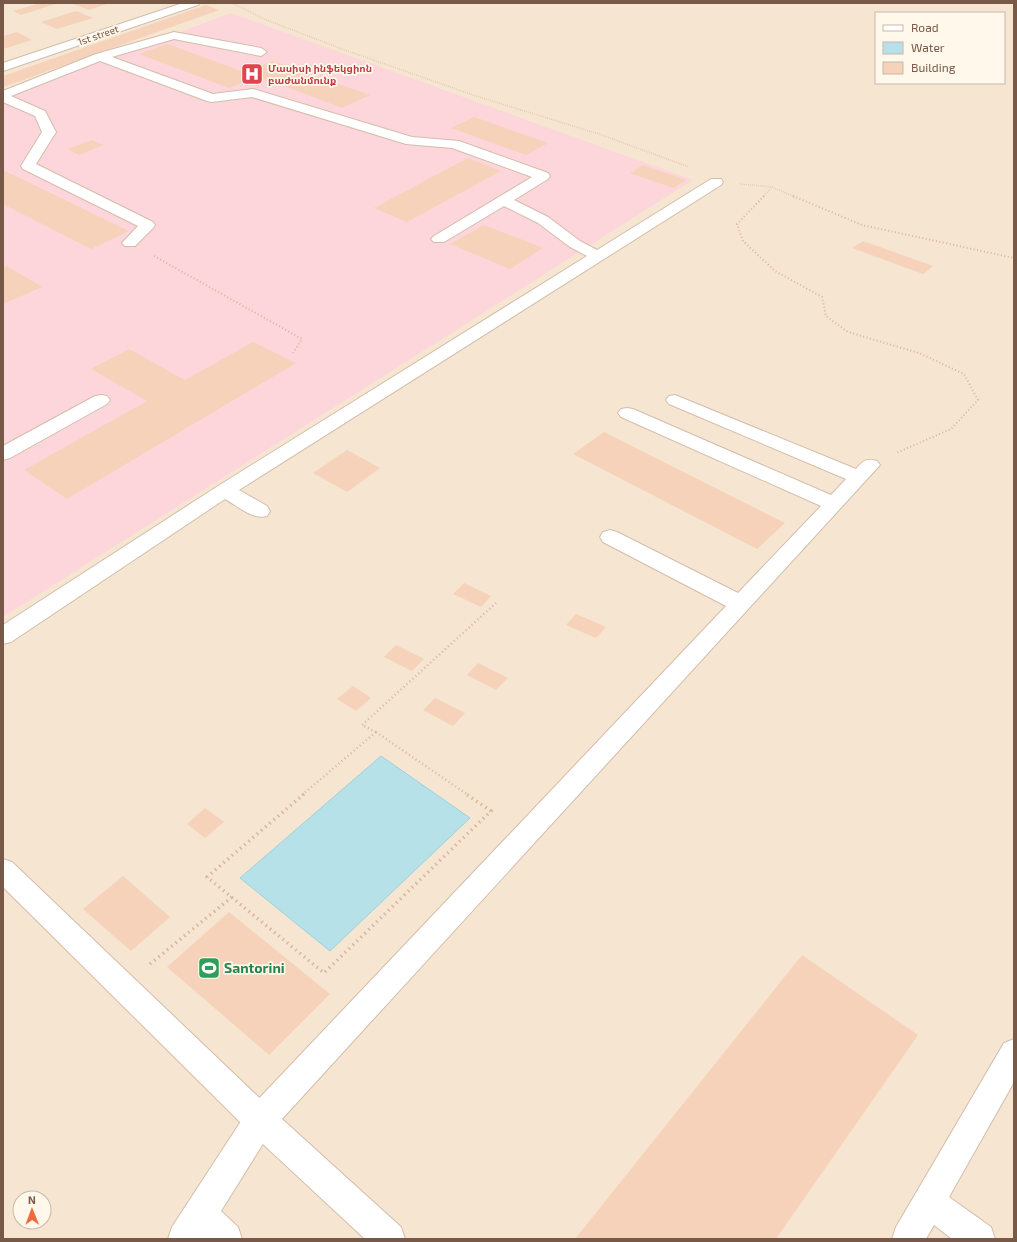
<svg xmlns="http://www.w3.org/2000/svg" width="1017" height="1242" font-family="'Exo 2','Noto Sans Armenian',sans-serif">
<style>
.residential{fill:#f6e6d1;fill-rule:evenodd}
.medical{fill:#fcd6da}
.water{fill:#b6e1e9;stroke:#9cd1db}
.building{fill:#f5d2b9}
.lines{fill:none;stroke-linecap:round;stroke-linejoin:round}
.service-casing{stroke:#d2bdab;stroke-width:2}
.minor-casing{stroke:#d2bdab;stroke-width:2}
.path-far3{stroke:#dab59c;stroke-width:1.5;stroke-dasharray:0.5 1.5;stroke-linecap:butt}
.path-far2{stroke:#dab59c;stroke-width:2;stroke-dasharray:1 2.5;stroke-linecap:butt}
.path-far1{stroke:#dab59c;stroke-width:2.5;stroke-dasharray:1 3;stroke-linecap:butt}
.path{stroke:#dab59c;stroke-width:3.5;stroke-dasharray:1.5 4;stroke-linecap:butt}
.service{fill:#fff;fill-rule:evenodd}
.minor{fill:#fff;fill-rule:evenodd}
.labels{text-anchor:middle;stroke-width:3.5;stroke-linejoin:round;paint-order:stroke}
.far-street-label{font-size:10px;fill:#785947;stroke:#fff8eb}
.far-health-label{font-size:10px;font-weight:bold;fill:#be3a42;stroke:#fff8eb;text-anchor:start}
.near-leisure-label{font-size:14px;font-weight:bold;fill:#27864d;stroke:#fff8eb;text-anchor:start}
</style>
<rect width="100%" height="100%" fill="#fef4e4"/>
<!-- residential -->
<path class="residential" d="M3 3H1014V1239H3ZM876 13H1004V83H876ZM20 1198H44V1222H20Z"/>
<!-- medical -->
<polygon class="medical" points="231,13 693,180 3,617 3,98"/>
<!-- water -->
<polygon class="water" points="381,756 470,818 330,951 240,878"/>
<!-- building -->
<g class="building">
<polygon points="40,3 58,3 21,15 13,11"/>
<polygon points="76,3 110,3 89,10 73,4"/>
<polygon points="206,5 219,10 3,87 3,76"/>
<polygon points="76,11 93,18 57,29 41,22"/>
<polygon points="17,32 32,40 3,49 3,36"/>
<polygon points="167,44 244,72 273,61 370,95 342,108 258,76 229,88 139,54"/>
<polygon points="474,117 548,143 526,155 451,128"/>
<polygon points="92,140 103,145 79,155 68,149"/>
<polygon points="468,158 501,171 407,222 374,208"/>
<polygon points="643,165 686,180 673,188 630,173"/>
<polygon points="3,170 129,231 91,249 3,204"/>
<polygon points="484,225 543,248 510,269 450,244"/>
<polygon points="863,241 933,266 923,274 852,248"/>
<polygon points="7,266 42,287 3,304 3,268"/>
<polygon points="253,342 296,363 67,499 24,470 147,401 91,369 129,349 185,380"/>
<polygon points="604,432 785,523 757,549 573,454"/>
<polygon points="347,450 380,468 347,492 313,473"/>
<polygon points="464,583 491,596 481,607 453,594"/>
<polygon points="576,614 606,627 596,638 566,625"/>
<polygon points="396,645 424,659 412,671 384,657"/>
<polygon points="478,663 508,678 496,690 467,675"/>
<polygon points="353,686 371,698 356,711 337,699"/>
<polygon points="435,698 465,713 453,726 423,710"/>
<polygon points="205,808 224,822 205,838 187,824"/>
<polygon points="123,876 170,917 131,951 83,909"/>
<polygon points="229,912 330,994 269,1055 167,967"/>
<polygon points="802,955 918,1035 776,1239 575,1239"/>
</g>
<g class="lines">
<!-- service casing -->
<g class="service-casing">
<g id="service">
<path d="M174 32 261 48 267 52 261 56 174 39 112 57 213 94 253 89 412 137 459 141 548 173 550 176 548 179 514 200 548 217 580 241 597 250 711 179H721L723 182 721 185 239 490 267 506 270 511 267 516C252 520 238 506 225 499L11 642 3 644V625L218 486 587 256 570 247 538 223 504 206 444 242H434L431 239 434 236 532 177 452 148 406 144 252 97 212 102 207 101 100 61 11 96 45 111 56 132 36 164 153 222 155 225 153 228 135 246H125L122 243 138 226 23 169 21 166 42 132 35 116 3 102V91L96 54Z"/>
<polygon points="101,395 107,396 110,400 107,404 10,458 3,460 3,446 95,396"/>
<path d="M675 395 856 469C863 461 866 458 877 461L880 465 271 1131 221 1211 238 1227 242 1239H168L172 1227 249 1109 726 606 603 542 600 537 603 532 610 530 617 532 738 593 821 506 621 417 618 413 621 409 627 408 633 409 831 495 846 479 669 404 666 400 669 396Z"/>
<polygon points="1014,1039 1014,1082 949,1197 991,1227 995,1239 952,1239 934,1225 926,1239 892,1239 896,1227 1004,1043"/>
</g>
</g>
<!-- minor casing -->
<g class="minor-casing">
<g id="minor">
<polygon points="183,3 200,3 198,5 3,71 3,63"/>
<polygon points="3,859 12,862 271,1109 401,1227 405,1239 365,1239 249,1131 3,887"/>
</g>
</g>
<!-- path-far3 -->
<g class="path-far3">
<polyline points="232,3 264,19 342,49 476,96 599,134 689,167"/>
<polyline points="740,184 772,187 795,197"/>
<polyline points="763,197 772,187"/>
</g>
<!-- path-far2 -->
<g class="path-far2">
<polyline points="764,196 737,224 743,241 775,271 822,297 826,316 848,332 919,353 964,374 978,400 951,429 896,453"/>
<polyline points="793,196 862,225 1014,258"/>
<polyline points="154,256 302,339 293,353"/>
</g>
<!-- path-far1 -->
<g class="path-far1">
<polyline points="376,732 468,795"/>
<polyline points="376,732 362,725 496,603"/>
<polyline points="302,795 376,732"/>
</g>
<!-- path -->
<g class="path">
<polyline points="304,794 207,877 324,973 491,811 466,794"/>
<polyline points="150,964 232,897"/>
</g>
<!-- service -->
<use href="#service" class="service"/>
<!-- minor -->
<use href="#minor" class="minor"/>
</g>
<!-- icons -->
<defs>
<g id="hospital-square" transform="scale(1.15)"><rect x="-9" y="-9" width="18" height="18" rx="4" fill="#e0444e" stroke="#fff8eb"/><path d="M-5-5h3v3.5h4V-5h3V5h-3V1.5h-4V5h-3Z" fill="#fff"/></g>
<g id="stadium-square" transform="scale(1.15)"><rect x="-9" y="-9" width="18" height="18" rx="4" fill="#2e9e5b" stroke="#fff8eb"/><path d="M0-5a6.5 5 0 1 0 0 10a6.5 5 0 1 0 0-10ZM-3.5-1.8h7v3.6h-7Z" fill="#fff"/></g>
</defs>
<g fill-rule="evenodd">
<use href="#hospital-square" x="252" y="74"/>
<use href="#stadium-square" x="209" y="968"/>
</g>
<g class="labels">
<!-- far-street labels -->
<g class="far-street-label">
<text transform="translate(98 35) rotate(-19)" y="4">1st street</text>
</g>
<!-- far-health labels -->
<g class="far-health-label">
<text x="268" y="72">Մասիսի ինֆեկցիոն<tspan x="268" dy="12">բաժանմունք</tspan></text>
</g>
<!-- near-leisure labels -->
<g class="near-leisure-label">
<text x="224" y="973">Santorini</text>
</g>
</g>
<!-- border -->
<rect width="1017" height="1242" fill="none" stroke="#785947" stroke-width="8"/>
<!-- legend -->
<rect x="875" y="12" width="130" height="72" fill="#fff8eb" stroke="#c9b8a9"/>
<rect x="883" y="25" width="20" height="6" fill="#ffffff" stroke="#c9b8a9"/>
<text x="911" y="32" font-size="12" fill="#785947">Road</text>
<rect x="883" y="42" width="20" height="12" fill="#b6e1e9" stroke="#c9b8a9"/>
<text x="911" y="52" font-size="12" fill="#785947">Water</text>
<rect x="883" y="62" width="20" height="12" fill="#f5d2b9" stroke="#c9b8a9"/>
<text x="911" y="72" font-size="12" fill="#785947">Building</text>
<!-- north arrow -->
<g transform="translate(32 1210) rotate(359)"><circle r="19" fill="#fff8eb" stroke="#c9b8a9"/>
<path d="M0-3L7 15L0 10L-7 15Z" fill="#f06a40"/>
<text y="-6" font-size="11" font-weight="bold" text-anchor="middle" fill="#785947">N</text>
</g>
</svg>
